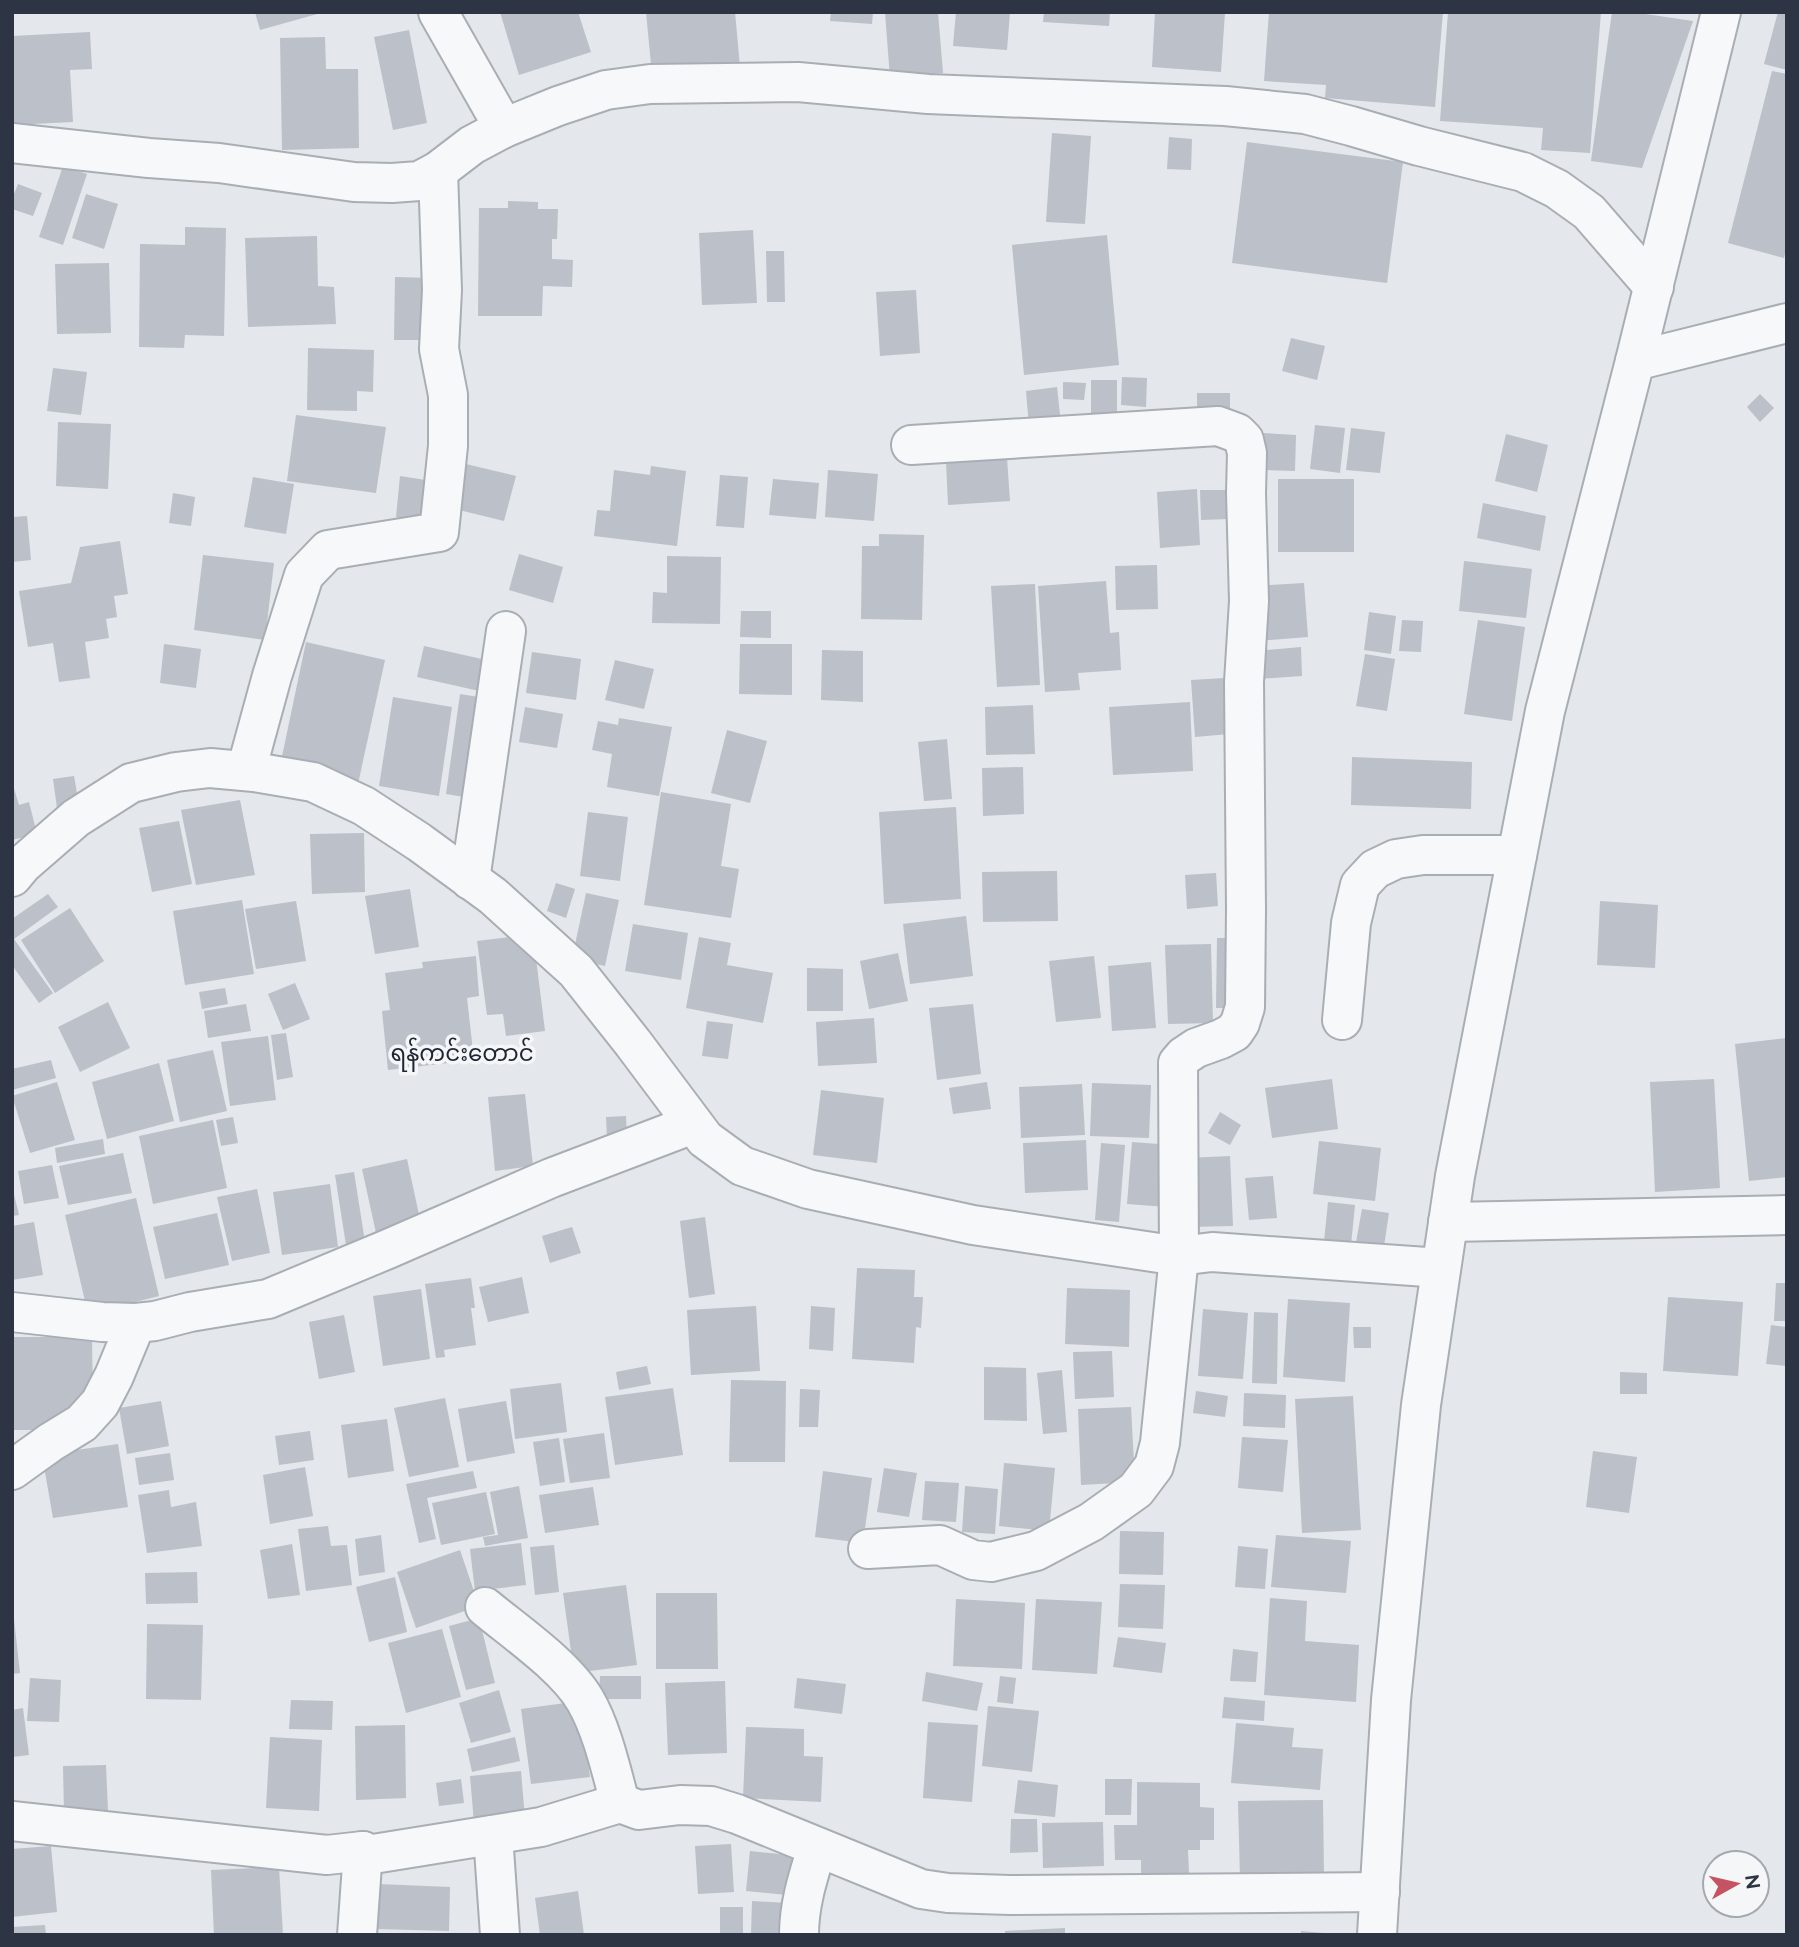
<svg xmlns="http://www.w3.org/2000/svg" width="1799" height="1947" font-family="Raleway,'Noto Sans Myanmar',sans-serif">
<style>
.building{fill:#bcc0c8}
.lines{fill:none;stroke-linecap:round;stroke-linejoin:round}
.street-casing{stroke:#a9aeb5;stroke-width:42}
.street{stroke:#f7f8f9;stroke-width:38}
.labels{text-anchor:middle;stroke-width:7;stroke-linejoin:round;paint-order:stroke}
.quarter-label{font-size:23px;fill:#1f2534;stroke:#f4f6f8}
</style>
<rect width="100%" height="100%" fill="#e4e7eb"/>
<!-- building -->
<g class="building">
<polygon points="255,12 321,12 321,13 260,30"/>
<polygon points="500,12 578,12 591,52 519,75"/>
<polygon points="646,12 735,12 740,67 652,75"/>
<polygon points="831,12 873,12 872,24 830,21"/>
<polygon points="885,12 938,12 943,73 890,78"/>
<polygon points="956,12 1010,12 1007,50 953,46"/>
<polygon points="1044,12 1110,12 1109,26 1043,22"/>
<polygon points="1155,12 1225,12 1221,72 1152,67"/>
<polygon points="1269,12 1443,12 1435,107 1325,98 1326,85 1264,81"/>
<polygon points="1448,12 1601,12 1590,153 1541,150 1543,128 1440,121"/>
<polygon points="1612,12 1632,12 1693,21 1642,168 1591,161"/>
<polygon points="1778,12 1787,12 1787,70 1764,64"/>
<polygon points="409,30 427,123 393,130 374,37"/>
<polygon points="90,32 92,69 70,70 73,122 12,125 12,36"/>
<polygon points="325,37 326,69 358,69 359,148 282,150 280,38"/>
<polygon points="1772,71 1787,74 1787,246 1784,258 1728,243"/>
<polygon points="1052,133 1091,136 1085,224 1046,222"/>
<polygon points="1169,137 1192,139 1191,170 1167,169"/>
<polygon points="1247,142 1403,162 1387,283 1232,263"/>
<polygon points="63,166 87,174 63,245 39,237"/>
<polygon points="18,184 42,193 33,216 12,209 12,199"/>
<polygon points="86,194 118,204 104,249 72,238"/>
<polygon points="508,201 538,202 538,209 558,209 557,239 552,239 552,259 573,260 572,287 543,286 542,316 478,316 479,208 508,208"/>
<polygon points="185,227 226,228 224,336 185,335 184,348 139,347 140,244 185,245"/>
<polygon points="753,230 757,303 702,305 699,233"/>
<polygon points="1107,235 1119,365 1024,375 1012,245"/>
<polygon points="317,236 318,286 334,287 336,324 248,327 245,238"/>
<polygon points="766,251 784,251 785,302 767,302"/>
<polygon points="109,263 111,333 57,334 55,264"/>
<polygon points="395,277 432,278 431,340 394,340"/>
<polygon points="916,290 920,353 880,356 876,292"/>
<polygon points="1291,338 1325,346 1317,380 1282,371"/>
<polygon points="308,348 374,350 373,392 357,391 357,411 307,410"/>
<polygon points="53,368 87,372 81,415 47,411"/>
<polygon points="1122,377 1147,378 1146,407 1121,405"/>
<rect x="1091" y="380" width="26" height="37"/>
<polygon points="1063,382 1086,383 1084,400 1063,399"/>
<polygon points="1057,387 1061,424 1029,427 1026,391"/>
<polygon points="1197,393 1230,393 1230,419 1197,420"/>
<polygon points="1760,394 1774,408 1760,422 1747,407"/>
<polygon points="296,415 386,427 376,493 287,481"/>
<polygon points="58,422 111,424 108,489 56,486"/>
<polygon points="1315,425 1345,428 1340,473 1310,469"/>
<polygon points="1351,428 1385,432 1380,473 1346,470"/>
<polygon points="1263,433 1296,435 1295,471 1262,470"/>
<polygon points="1506,434 1548,445 1537,492 1495,481"/>
<polygon points="1007,458 1010,501 948,505 946,461"/>
<polygon points="466,464 516,476 504,521 455,509"/>
<polygon points="651,466 686,471 677,546 594,536 597,510 610,511 614,470 650,475"/>
<polygon points="828,470 878,474 874,521 825,517"/>
<polygon points="720,475 748,477 744,528 716,526"/>
<polygon points="400,476 432,481 428,521 396,517"/>
<polygon points="253,477 294,484 286,534 244,527"/>
<polygon points="773,479 819,483 816,519 769,515"/>
<rect x="1278" y="479" width="76" height="73"/>
<polygon points="1197,489 1200,545 1160,548 1157,492"/>
<polygon points="1200,490 1228,490 1228,519 1201,520"/>
<polygon points="173,493 195,497 191,526 169,523"/>
<polygon points="1483,503 1546,516 1540,551 1477,538"/>
<polygon points="27,516 31,560 12,562 12,517"/>
<polygon points="879,534 924,535 922,620 861,619 862,546 879,546"/>
<polygon points="120,541 128,594 114,596 117,617 106,619 109,638 85,642 90,678 59,682 53,643 28,647 19,591 71,583 80,547"/>
<polygon points="519,554 563,567 553,603 509,590"/>
<polygon points="203,555 274,563 265,640 194,630"/>
<polygon points="667,556 721,557 720,624 652,623 653,592 667,593"/>
<polygon points="1464,561 1532,569 1526,618 1459,611"/>
<polygon points="1157,565 1158,609 1116,610 1115,566"/>
<polygon points="1106,581 1110,633 1119,632 1121,670 1078,673 1080,690 1045,692 1038,586"/>
<polygon points="1304,583 1308,637 1257,641 1254,586"/>
<polygon points="1035,584 1040,685 997,687 991,586"/>
<polygon points="741,611 771,611 771,638 740,637"/>
<polygon points="1369,612 1396,616 1391,654 1364,650"/>
<polygon points="1402,620 1423,621 1421,652 1399,651"/>
<polygon points="1478,620 1525,627 1512,721 1464,714"/>
<polygon points="306,642 385,660 358,784 280,766"/>
<polygon points="164,644 201,649 196,688 160,683"/>
<polygon points="740,644 792,644 792,695 739,694"/>
<polygon points="424,646 495,662 488,693 417,677"/>
<polygon points="1301,647 1302,676 1258,679 1256,651"/>
<polygon points="822,650 863,651 863,702 821,700"/>
<polygon points="532,652 581,659 576,700 526,693"/>
<polygon points="1365,654 1395,659 1387,711 1356,706"/>
<polygon points="615,660 654,669 644,709 605,700"/>
<polygon points="1225,678 1229,734 1195,737 1191,680"/>
<polygon points="460,694 485,698 470,798 446,794"/>
<polygon points="393,697 452,707 439,796 379,786"/>
<polygon points="1190,702 1193,771 1113,775 1109,707"/>
<polygon points="1033,705 1035,754 986,755 985,707"/>
<polygon points="525,707 563,714 557,748 519,742"/>
<polygon points="619,718 672,727 659,796 607,787 612,754 592,750 598,721 618,725"/>
<polygon points="727,730 767,741 750,803 711,793"/>
<polygon points="947,739 952,799 924,801 918,742"/>
<polygon points="1352,757 1472,762 1471,809 1351,805"/>
<polygon points="1023,767 1024,814 983,816 982,768"/>
<polygon points="74,776 79,805 57,808 53,779"/>
<polygon points="12,782 19,805 29,802 37,834 12,840"/>
<polygon points="661,792 731,804 721,866 739,869 731,918 644,905"/>
<polygon points="240,800 255,875 196,885 181,810"/>
<polygon points="956,807 961,899 884,904 879,812"/>
<polygon points="588,812 628,817 620,881 580,876"/>
<polygon points="179,821 192,884 152,892 139,828"/>
<polygon points="364,833 365,892 312,894 310,834"/>
<polygon points="1057,871 1058,921 983,922 982,872"/>
<polygon points="1216,873 1218,906 1187,909 1185,875"/>
<polygon points="556,883 575,889 566,918 547,911"/>
<polygon points="410,889 419,947 375,954 365,896"/>
<polygon points="586,893 619,900 605,966 572,959"/>
<polygon points="48,894 58,907 14,939 53,993 39,1003 12,965 12,919"/>
<polygon points="242,900 254,974 185,985 173,911"/>
<polygon points="296,901 306,961 256,969 245,909"/>
<polygon points="1600,901 1658,905 1655,968 1597,965"/>
<polygon points="70,908 104,961 55,993 21,940"/>
<polygon points="966,916 973,976 910,984 903,924"/>
<polygon points="633,924 688,933 681,980 625,971"/>
<polygon points="533,934 545,1031 506,1036 503,1014 487,1015 477,941"/>
<polygon points="699,937 731,943 727,965 773,973 763,1023 686,1008"/>
<polygon points="1217,938 1239,938 1238,1008 1216,1008"/>
<polygon points="1211,944 1213,1023 1168,1024 1165,945"/>
<polygon points="898,953 908,1001 869,1009 860,961"/>
<polygon points="476,956 479,996 467,998 474,1060 388,1070 382,1011 390,1010 385,973 423,968 422,962"/>
<polygon points="1094,956 1101,1018 1056,1022 1049,961"/>
<polygon points="1151,962 1156,1028 1112,1031 1108,966"/>
<polygon points="807,968 843,969 843,1011 807,1011"/>
<polygon points="295,983 310,1019 283,1030 268,994"/>
<polygon points="225,988 228,1004 202,1009 199,992"/>
<polygon points="108,1002 130,1048 80,1072 58,1027"/>
<polygon points="246,1004 251,1031 208,1038 204,1011"/>
<polygon points="973,1004 981,1074 937,1080 929,1008"/>
<polygon points="874,1018 877,1063 818,1066 816,1022"/>
<polygon points="707,1021 733,1024 728,1059 702,1056"/>
<polygon points="286,1033 293,1077 277,1080 271,1035"/>
<polygon points="268,1036 276,1100 230,1106 221,1042"/>
<polygon points="1787,1038 1787,1177 1749,1181 1735,1044"/>
<polygon points="213,1050 227,1111 180,1122 167,1060"/>
<polygon points="51,1060 56,1078 12,1090 12,1069"/>
<polygon points="159,1063 174,1121 107,1139 92,1082"/>
<polygon points="1332,1079 1338,1129 1272,1138 1265,1088"/>
<polygon points="1714,1079 1720,1188 1655,1192 1650,1082"/>
<polygon points="57,1082 75,1140 30,1153 12,1096"/>
<polygon points="987,1082 991,1109 953,1114 949,1088"/>
<polygon points="1092,1083 1151,1085 1149,1138 1090,1136"/>
<polygon points="1082,1084 1085,1135 1021,1138 1019,1087"/>
<polygon points="821,1090 884,1098 877,1163 813,1155"/>
<polygon points="525,1094 533,1166 495,1171 488,1097"/>
<polygon points="1220,1112 1241,1125 1230,1145 1208,1133"/>
<polygon points="626,1116 627,1136 607,1137 606,1117"/>
<polygon points="233,1117 238,1143 221,1146 216,1120"/>
<polygon points="213,1120 227,1188 153,1204 139,1136"/>
<polygon points="103,1139 105,1154 57,1163 55,1148"/>
<polygon points="1086,1140 1088,1190 1025,1193 1023,1143"/>
<polygon points="1319,1141 1381,1148 1375,1201 1313,1194"/>
<polygon points="1132,1142 1172,1145 1167,1207 1127,1204"/>
<polygon points="1101,1143 1125,1145 1119,1222 1095,1220"/>
<polygon points="123,1153 132,1193 68,1205 59,1166"/>
<polygon points="1230,1156 1233,1226 1188,1227 1186,1158"/>
<polygon points="407,1159 421,1224 376,1233 362,1169"/>
<polygon points="52,1165 59,1198 24,1204 18,1171"/>
<polygon points="354,1172 365,1242 346,1245 335,1175"/>
<polygon points="1273,1176 1277,1218 1249,1220 1245,1178"/>
<polygon points="330,1184 338,1247 282,1255 273,1192"/>
<polygon points="12,1186 19,1215 12,1216"/>
<polygon points="257,1189 270,1253 232,1261 217,1197"/>
<polygon points="136,1198 159,1296 88,1314 65,1215"/>
<polygon points="1328,1202 1355,1205 1351,1245 1324,1242"/>
<polygon points="1362,1209 1389,1213 1384,1246 1356,1242"/>
<polygon points="217,1213 229,1265 165,1279 153,1227"/>
<polygon points="705,1217 715,1294 689,1298 680,1221"/>
<polygon points="34,1222 43,1275 12,1280 12,1226"/>
<polygon points="572,1227 581,1253 550,1263 542,1236"/>
<polygon points="857,1268 915,1270 914,1297 923,1297 921,1328 916,1327 914,1363 852,1359"/>
<polygon points="522,1277 529,1313 488,1322 479,1287"/>
<polygon points="471,1278 475,1308 471,1308 476,1345 444,1350 445,1357 436,1358 425,1284"/>
<polygon points="1776,1283 1787,1283 1787,1321 1774,1321"/>
<polygon points="1067,1288 1130,1290 1129,1347 1065,1344"/>
<polygon points="421,1289 430,1359 383,1366 373,1296"/>
<polygon points="1668,1297 1743,1302 1738,1376 1663,1371"/>
<polygon points="1288,1299 1350,1303 1345,1382 1283,1377"/>
<polygon points="756,1306 760,1371 691,1375 687,1310"/>
<polygon points="811,1306 835,1308 833,1351 809,1349"/>
<polygon points="1203,1309 1248,1313 1243,1379 1198,1376"/>
<polygon points="1254,1312 1278,1313 1277,1384 1252,1383"/>
<polygon points="344,1315 355,1372 319,1379 309,1322"/>
<polygon points="1771,1325 1787,1327 1787,1366 1766,1364"/>
<polygon points="1353,1327 1371,1327 1371,1348 1354,1348"/>
<polygon points="12,1337 92,1337 93,1408 68,1408 69,1430 12,1430"/>
<polygon points="1112,1351 1114,1397 1075,1399 1073,1352"/>
<polygon points="647,1366 651,1384 619,1390 616,1372"/>
<polygon points="984,1367 1026,1368 1027,1421 984,1420"/>
<polygon points="1062,1370 1067,1432 1043,1434 1037,1373"/>
<polygon points="1620,1372 1647,1373 1647,1394 1620,1394"/>
<polygon points="731,1380 786,1381 785,1462 729,1462"/>
<polygon points="561,1383 567,1432 515,1439 510,1389"/>
<polygon points="673,1388 683,1455 615,1465 605,1397"/>
<polygon points="800,1389 820,1390 818,1427 799,1427"/>
<polygon points="1196,1391 1228,1396 1225,1417 1193,1413"/>
<polygon points="1244,1393 1286,1395 1285,1428 1243,1426"/>
<polygon points="1353,1396 1361,1530 1302,1533 1295,1399"/>
<polygon points="445,1398 459,1467 409,1477 394,1408"/>
<polygon points="161,1401 169,1446 127,1454 119,1408"/>
<polygon points="506,1401 515,1453 467,1462 458,1409"/>
<polygon points="1131,1407 1135,1482 1081,1485 1078,1409"/>
<polygon points="387,1419 394,1471 348,1478 341,1425"/>
<polygon points="310,1431 314,1460 279,1465 275,1436"/>
<polygon points="604,1433 610,1478 570,1483 563,1439"/>
<polygon points="1242,1437 1288,1440 1283,1492 1238,1488"/>
<polygon points="559,1438 565,1482 540,1486 533,1442"/>
<polygon points="118,1444 128,1507 53,1518 42,1455"/>
<polygon points="1593,1451 1637,1457 1629,1513 1586,1507"/>
<polygon points="170,1453 174,1480 139,1485 135,1458"/>
<polygon points="1004,1463 1055,1468 1049,1531 999,1526"/>
<polygon points="305,1467 313,1516 270,1524 263,1475"/>
<polygon points="884,1468 917,1473 909,1517 877,1512"/>
<polygon points="473,1471 477,1488 427,1498 436,1539 419,1543 406,1484"/>
<polygon points="823,1471 872,1478 863,1543 815,1537"/>
<polygon points="925,1481 959,1483 956,1522 922,1520"/>
<polygon points="519,1486 528,1538 485,1546 483,1537 498,1535 490,1492"/>
<polygon points="965,1486 998,1489 995,1534 962,1532"/>
<polygon points="593,1487 599,1525 545,1533 539,1495"/>
<polygon points="169,1490 171,1507 196,1502 202,1546 147,1553 138,1495"/>
<polygon points="486,1492 495,1534 441,1545 432,1503"/>
<polygon points="328,1526 331,1546 347,1545 352,1585 306,1591 298,1529"/>
<polygon points="1120,1531 1164,1532 1163,1575 1119,1574"/>
<polygon points="381,1535 385,1572 359,1576 355,1539"/>
<polygon points="1276,1535 1351,1541 1346,1593 1271,1587"/>
<polygon points="521,1543 526,1585 475,1591 470,1549"/>
<polygon points="292,1544 300,1595 268,1599 260,1550"/>
<polygon points="554,1545 559,1592 535,1595 530,1547"/>
<polygon points="1238,1546 1268,1549 1265,1589 1235,1587"/>
<polygon points="460,1550 479,1606 416,1628 397,1572"/>
<polygon points="197,1572 198,1603 146,1604 145,1573"/>
<polygon points="395,1577 407,1632 369,1642 356,1587"/>
<polygon points="1120,1584 1165,1585 1163,1629 1118,1627"/>
<polygon points="626,1585 637,1665 574,1673 563,1593"/>
<polygon points="656,1593 717,1593 718,1669 656,1669"/>
<polygon points="1270,1598 1307,1601 1305,1641 1359,1645 1356,1702 1264,1695"/>
<polygon points="956,1599 1025,1603 1022,1669 953,1666"/>
<polygon points="1036,1599 1102,1602 1097,1674 1032,1670"/>
<polygon points="479,1618 495,1683 466,1690 449,1626"/>
<polygon points="12,1619 14,1619 20,1673 12,1674"/>
<polygon points="147,1624 203,1625 201,1700 146,1699"/>
<polygon points="442,1629 461,1697 406,1713 388,1643"/>
<polygon points="1118,1637 1166,1643 1162,1673 1113,1667"/>
<polygon points="1233,1649 1258,1652 1256,1682 1230,1681"/>
<polygon points="926,1672 983,1683 977,1711 922,1701"/>
<polygon points="600,1676 641,1676 641,1699 599,1699"/>
<polygon points="1000,1676 1016,1678 1013,1704 997,1702"/>
<polygon points="30,1678 61,1680 59,1722 27,1721"/>
<polygon points="797,1678 846,1684 842,1714 794,1708"/>
<polygon points="725,1681 727,1753 668,1755 665,1683"/>
<polygon points="499,1690 511,1732 471,1743 459,1703"/>
<polygon points="1224,1697 1265,1701 1264,1721 1222,1718"/>
<polygon points="291,1700 333,1701 332,1730 289,1729"/>
<polygon points="580,1701 590,1777 531,1784 521,1709"/>
<polygon points="988,1706 1039,1711 1032,1772 982,1766"/>
<polygon points="23,1708 29,1755 12,1757 12,1710"/>
<polygon points="928,1722 978,1725 972,1802 923,1798"/>
<polygon points="1236,1723 1294,1728 1292,1747 1323,1749 1320,1790 1231,1783"/>
<polygon points="405,1725 406,1798 356,1800 355,1726"/>
<polygon points="746,1727 804,1729 804,1756 823,1757 821,1802 743,1798"/>
<polygon points="270,1737 322,1740 319,1811 266,1808"/>
<polygon points="515,1737 520,1761 472,1772 467,1749"/>
<polygon points="106,1765 108,1811 64,1813 63,1766"/>
<polygon points="521,1771 525,1819 474,1823 470,1776"/>
<polygon points="461,1779 464,1803 439,1806 436,1783"/>
<polygon points="1105,1779 1132,1779 1131,1815 1105,1815"/>
<polygon points="1018,1780 1058,1785 1055,1817 1014,1813"/>
<polygon points="1137,1782 1200,1783 1200,1807 1214,1808 1214,1840 1200,1840 1200,1850 1188,1850 1189,1873 1141,1873 1141,1860 1115,1860 1114,1825 1137,1825"/>
<polygon points="1323,1800 1324,1877 1240,1878 1238,1801"/>
<polygon points="1011,1819 1037,1819 1038,1852 1010,1853"/>
<polygon points="1103,1822 1104,1866 1043,1868 1042,1823"/>
<polygon points="731,1844 734,1892 698,1894 695,1846"/>
<polygon points="51,1846 57,1912 12,1917 12,1849"/>
<polygon points="750,1851 800,1856 797,1896 746,1891"/>
<polygon points="279,1867 283,1935 214,1935 211,1870"/>
<polygon points="378,1884 450,1887 449,1931 376,1929"/>
<polygon points="578,1891 584,1935 540,1935 535,1898"/>
<polygon points="752,1901 788,1903 787,1935 751,1935"/>
<rect x="720" y="1907" width="23" height="28"/>
<polygon points="45,1925 46,1935 12,1935 12,1927"/>
<polygon points="1065,1928 1065,1935 1005,1935 1005,1931"/>
<polygon points="1301,1931 1324,1933 1324,1935 1301,1935"/>
</g>
<g class="lines">
<!-- street casing -->
<g class="street-casing">
<g id="street">
<polyline points="438,12 504,128"/>
<polyline points="12,143 149,158 219,163 354,182 392,183 419,181 438,171 472,145 504,128 558,106 606,90 650,84 798,82 928,94 1225,106 1305,114 1351,126 1419,146 1523,172 1557,189 1589,212 1654,287"/>
<polyline points="1635,361 1721,12"/>
<polyline points="246,771 272,676 304,575 328,550 439,532 448,446 448,395 439,349 442,290 438,171"/>
<polyline points="12,877 22,865 76,818 131,783 176,772 210,768 254,772 313,782 364,806 419,842 493,896 576,971 633,1043 705,1139 742,1166 808,1189 973,1225 1179,1256 1212,1252 1441,1268"/>
<polyline points="470,880 506,631"/>
<polyline points="1342,1020 1351,923 1360,885 1375,869 1396,859 1423,855 1517,855"/>
<polyline points="1448,1222 1787,1215"/>
<polyline points="12,1312 102,1322 136,1323 155,1321 190,1312 268,1299 388,1249 551,1178 693,1124"/>
<polyline points="12,1470 51,1442 82,1423 100,1403 114,1376 136,1323"/>
<polyline points="868,1549 940,1545 973,1560 991,1562 1036,1551 1091,1522 1136,1490 1154,1466 1160,1443 1179,1256 1178,1063 1184,1056 1196,1048 1221,1039 1234,1032 1240,1023 1245,1007 1246,910 1244,682 1249,601 1246,493 1247,453 1244,440 1237,433 1218,426 911,445"/>
<path d="M485 1607C515 1632 565 1666 585 1700 602 1729 611 1770 620 1803"/>
<polyline points="12,1821 327,1855 363,1851 367,1855 541,1827 620,1803 639,1810 680,1805 711,1806 737,1814 921,1889 948,1893 1010,1895 1380,1892"/>
<polyline points="493,1835 500,1935"/>
<polyline points="357,1935 363,1851"/>
<path d="M799 1935C799 1904 808 1877 817 1848"/>
<polyline points="1377,1935 1391,1700 1421,1405 1455,1176 1545,711 1635,361 1787,323"/>
</g>
</g>
<!-- street -->
<use href="#street" class="street"/>
</g>
<g class="labels">
<!-- quarter labels -->
<g class="quarter-label">
<text x="462" y="1061">ရန်ကင်းတောင်</text>
</g>
</g>
<!-- border -->
<rect width="1799" height="1947" fill="none" stroke="#2d3443" stroke-width="28"/>
<!-- north arrow -->
<g transform="translate(1736 1884) rotate(82)"><circle r="33" fill="#f4f6f8" stroke="#a4a8b0" stroke-width="2"/>
<path d="M0-5L12 26L0 18L-12 26Z" fill="#c65362"/>
<text y="-10" font-size="19" font-weight="bold" text-anchor="middle" fill="#2d3443">N</text>
</g>
</svg>
